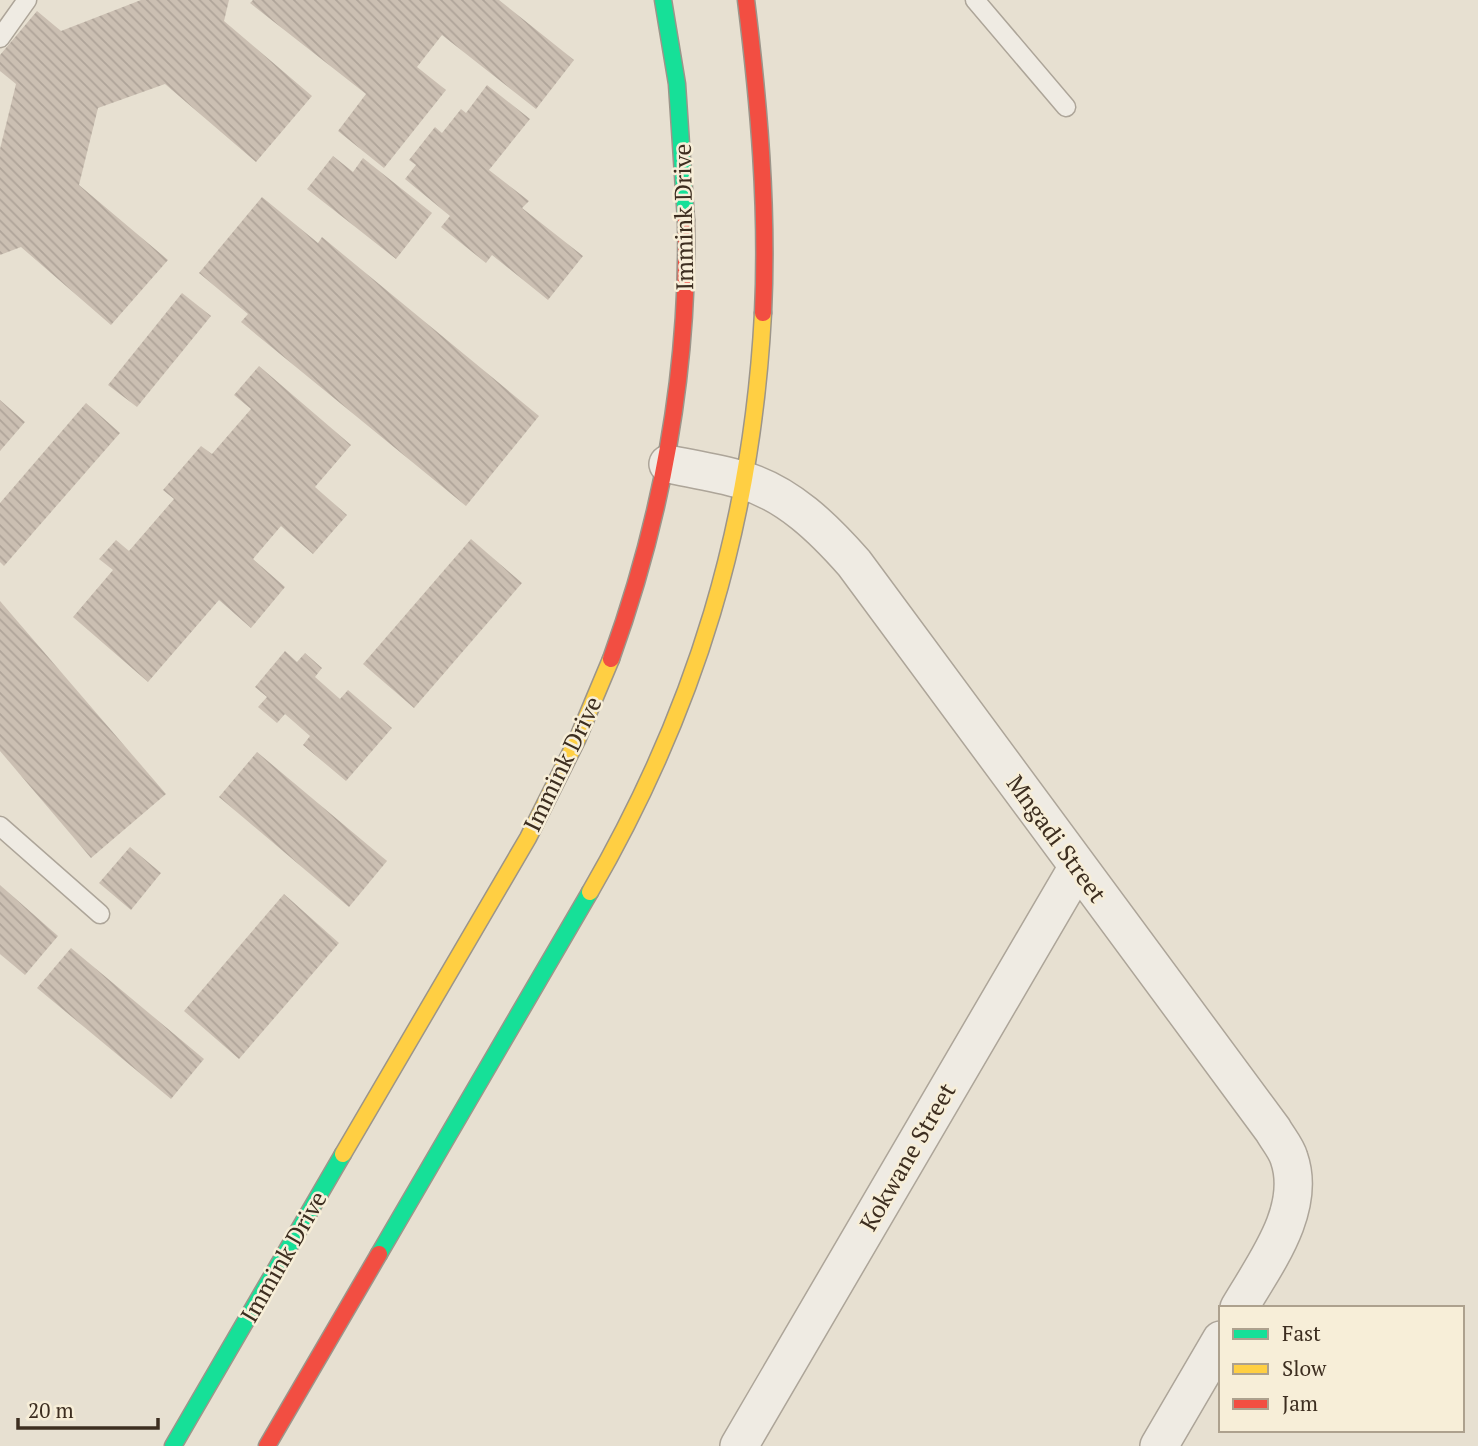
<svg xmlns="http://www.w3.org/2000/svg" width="1478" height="1446" font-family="'PT Serif',serif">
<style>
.building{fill:url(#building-back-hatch)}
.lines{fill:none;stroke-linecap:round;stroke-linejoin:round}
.lane-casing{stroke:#ada599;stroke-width:21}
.street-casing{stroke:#ada599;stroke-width:40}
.fast-casing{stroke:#9c958a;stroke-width:19}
.slow-casing{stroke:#9c958a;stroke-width:19}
.jam-casing{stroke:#9c958a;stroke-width:19}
.lane{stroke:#efebe3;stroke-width:18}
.street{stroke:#efebe3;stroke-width:37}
.fast{stroke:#16e098;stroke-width:16}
.slow{stroke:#ffcf43;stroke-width:16}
.jam{stroke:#f24e42;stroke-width:16}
.labels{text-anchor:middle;stroke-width:5;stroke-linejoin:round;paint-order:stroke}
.street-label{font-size:24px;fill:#3d2e20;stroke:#f7eed8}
</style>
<defs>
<pattern id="building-back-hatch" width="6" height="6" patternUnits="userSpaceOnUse" patternTransform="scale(1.75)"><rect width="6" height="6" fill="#cbbfb2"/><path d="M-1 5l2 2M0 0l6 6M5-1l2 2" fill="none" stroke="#afa499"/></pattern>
</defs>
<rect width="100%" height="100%" fill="#e7e0d1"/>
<!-- building -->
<g class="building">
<polygon points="141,0 229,0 224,21 312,96 256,162 165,84 98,108 79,185 168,260 111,325 21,247 0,255 0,149 16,84 0,71 0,55 37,11 61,31"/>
<polygon points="253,0 499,0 574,60 536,109 442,35 417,67 446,90 384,168 338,131 366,94 250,3"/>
<polygon points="487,85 530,119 489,170 529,201 522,208 583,256 548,300 492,255 486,263 441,227 450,216 405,179 416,165 409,160 435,127 442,133 461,109 466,113"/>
<polygon points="333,156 353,172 363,158 432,213 396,259 307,189"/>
<polygon points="262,197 318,243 322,237 539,416 466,506 241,322 248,314 199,273"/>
<polygon points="182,293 211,316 137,407 108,385"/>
<polygon points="259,366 351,445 315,487 347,515 313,554 281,526 253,559 285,587 251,628 219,600 148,682 73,617 113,570 99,559 116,540 129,551 174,499 163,490 201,446 212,454 251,409 234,395"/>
<polygon points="0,400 25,422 0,451"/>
<polygon points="86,403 120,433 4,566 0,562 0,503"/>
<polygon points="471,539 522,583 414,708 363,664"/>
<polygon points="0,601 166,794 91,858 0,751"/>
<polygon points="285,651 297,662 305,653 322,668 315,677 340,699 348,690 392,728 346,781 303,745 310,736 285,714 277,723 258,707 267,697 255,687"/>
<polygon points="257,752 387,861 349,907 219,797"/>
<polygon points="130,847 161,873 131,910 99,883"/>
<polygon points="0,885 58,936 25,975 0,954"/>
<polygon points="284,894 339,943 239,1059 184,1011"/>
<polygon points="71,948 204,1059 171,1099 37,988"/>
</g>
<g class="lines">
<!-- lane casing -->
<g class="lane-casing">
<g id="lane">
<polyline points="975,0 1066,107"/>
<polyline points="0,38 27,0"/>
<polyline points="0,826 100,914"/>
</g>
</g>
<!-- street casing -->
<g class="street-casing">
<g id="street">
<path d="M668 464C692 469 718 473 742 480 788 493 824 529 854 563L1273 1130C1278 1139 1286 1148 1289 1158 1307 1210 1264 1265 1239 1308"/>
<polyline points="739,1446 1077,868"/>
<polyline points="1159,1446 1221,1340"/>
</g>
</g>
<!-- fast casing -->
<g class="fast-casing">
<g id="fast">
<polyline points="663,0 677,84 686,220"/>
<polyline points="379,1254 590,892"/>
<polyline points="173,1446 343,1154"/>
</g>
</g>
<!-- slow casing -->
<g class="slow-casing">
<g id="slow">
<path d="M590 892C696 709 752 524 763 313"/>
<polyline points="343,1154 528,838 577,740 611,659"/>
</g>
</g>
<!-- jam casing -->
<g class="jam-casing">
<g id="jam">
<path d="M746 0C759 104 768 208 763 313"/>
<path d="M611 659C662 518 689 371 686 220"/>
<polyline points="267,1446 379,1254"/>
</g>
</g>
<!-- lane -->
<use href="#lane" class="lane"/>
<!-- street -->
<use href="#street" class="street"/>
<!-- fast -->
<use href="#fast" class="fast"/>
<!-- slow -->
<use href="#slow" class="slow"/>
<!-- jam -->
<use href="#jam" class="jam"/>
</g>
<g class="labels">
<!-- street labels -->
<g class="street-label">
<text transform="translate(684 217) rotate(-91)" y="8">Immink Drive</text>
<text transform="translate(563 764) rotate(-64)" y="8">Immink Drive</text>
<text transform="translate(1056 839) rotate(54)" y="8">Mngadi Street</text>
<text transform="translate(908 1157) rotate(-60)" y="8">Kokwane Street</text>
<text transform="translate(284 1257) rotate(-60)" y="8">Immink Drive</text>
</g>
</g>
<!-- legend -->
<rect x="1219" y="1306" width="245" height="126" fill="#f7eed8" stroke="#ada18e" stroke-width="2"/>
<rect x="1233" y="1329" width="35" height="10" fill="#16e098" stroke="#ada18e" stroke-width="2"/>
<text x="1282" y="1341" font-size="21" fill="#3d2e20">Fast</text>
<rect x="1233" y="1364" width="35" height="10" fill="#ffcf43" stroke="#ada18e" stroke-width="2"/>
<text x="1282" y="1376" font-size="21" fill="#3d2e20">Slow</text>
<rect x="1233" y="1399" width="35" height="10" fill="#f24e42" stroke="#ada18e" stroke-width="2"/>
<text x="1282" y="1411" font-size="21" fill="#3d2e20">Jam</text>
<!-- scale -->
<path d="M18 1418v10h140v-10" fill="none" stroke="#3d2e20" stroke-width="3.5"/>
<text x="28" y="1418" font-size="21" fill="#3d2e20" stroke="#f7eed8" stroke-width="5" paint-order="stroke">20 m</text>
</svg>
